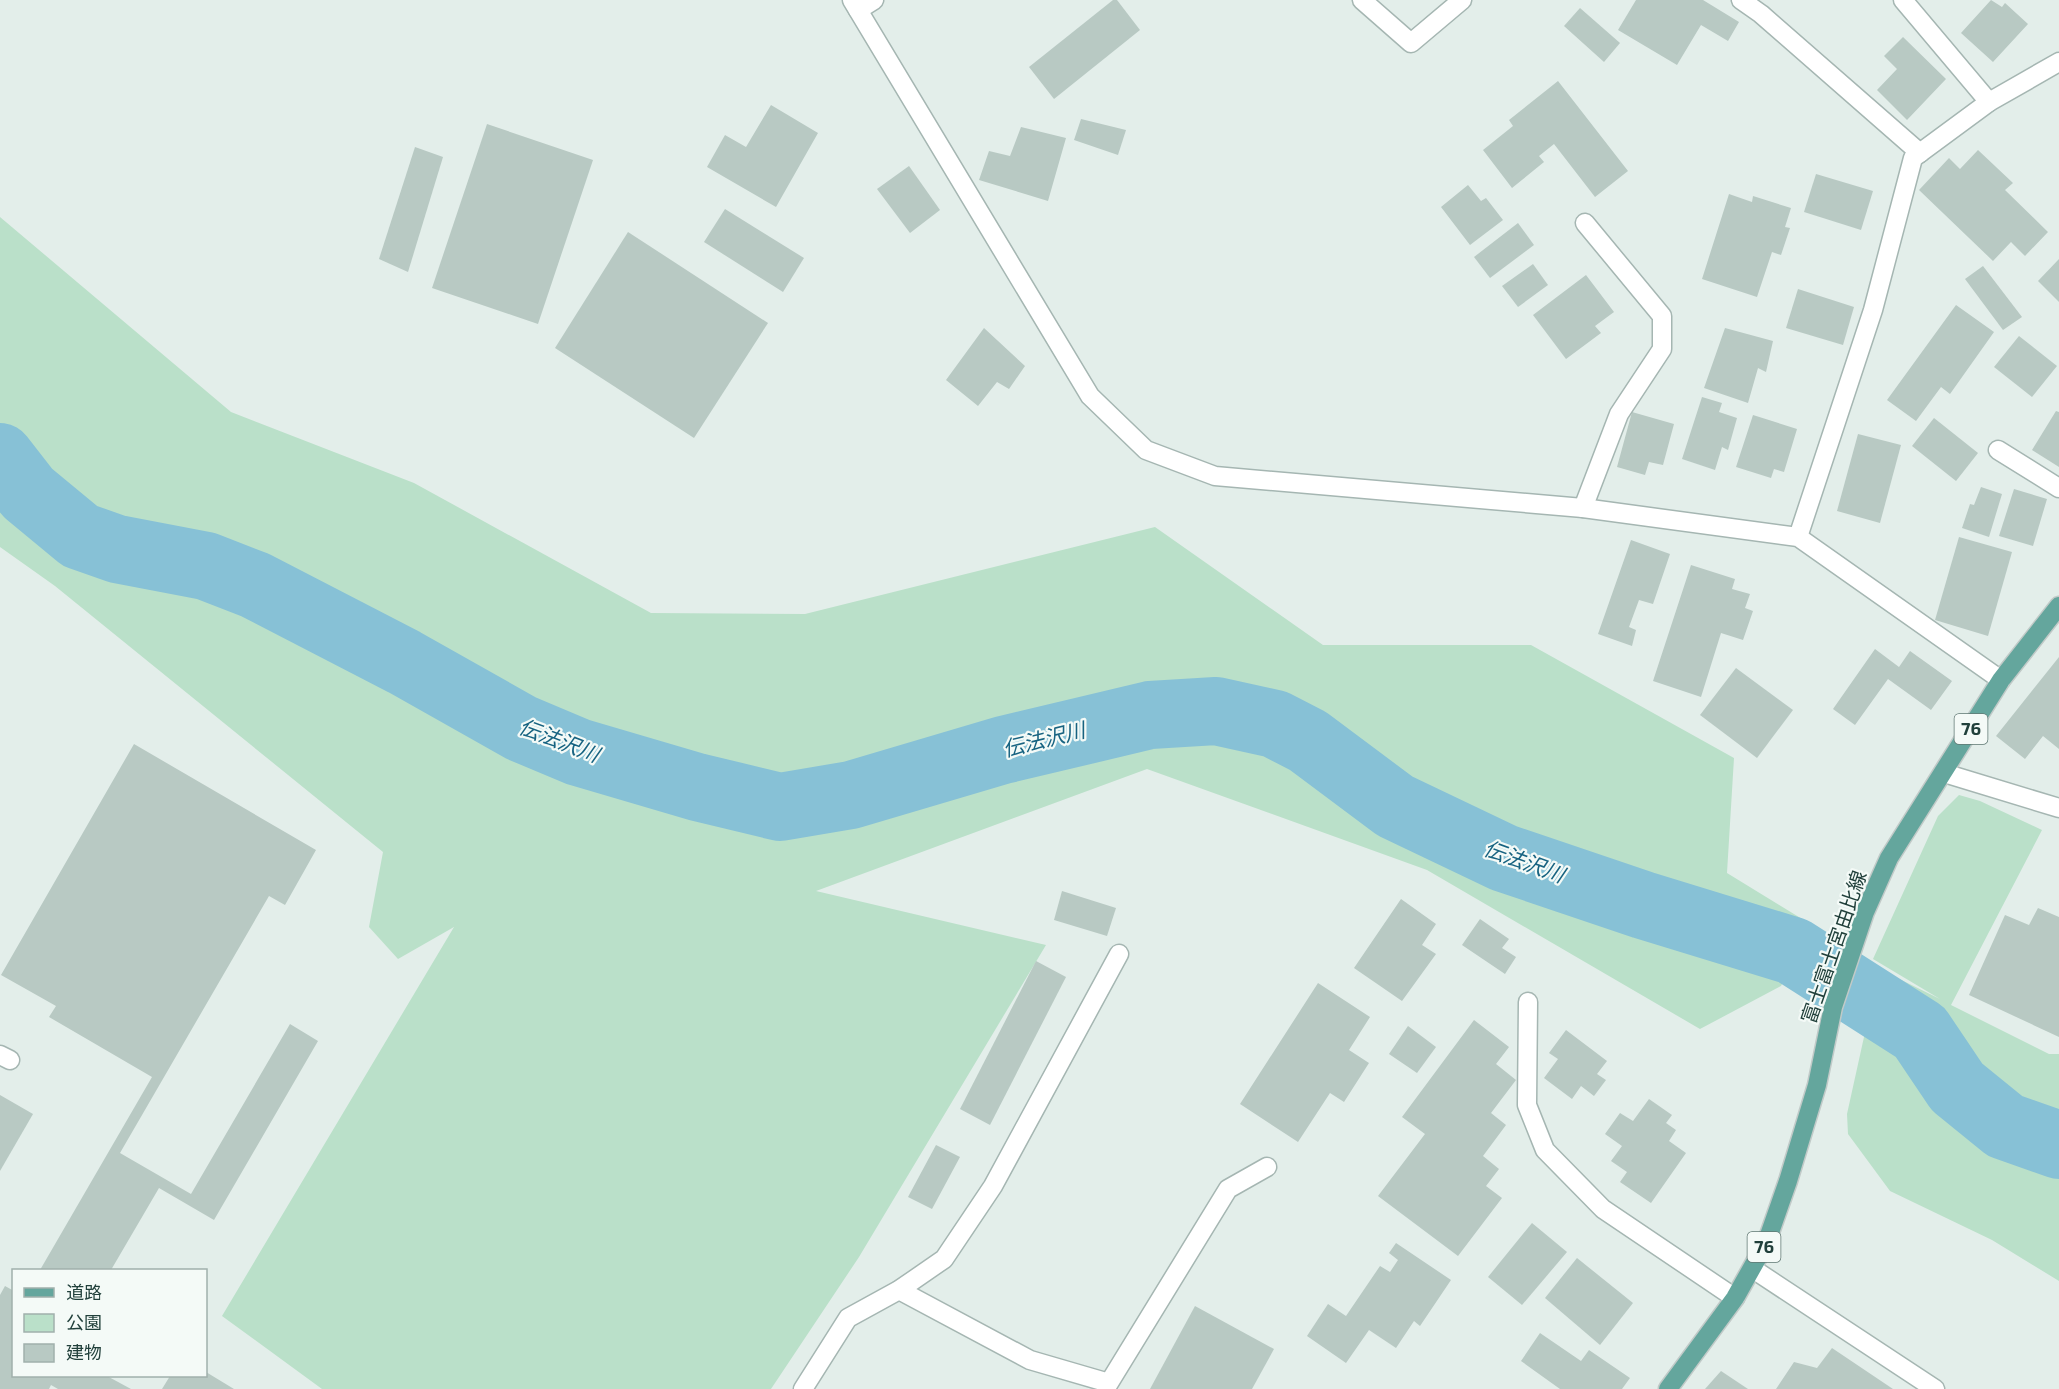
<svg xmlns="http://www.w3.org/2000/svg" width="2059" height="1389" font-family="'Exo 2','Noto Sans JP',sans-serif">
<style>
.green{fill:#bae0c9}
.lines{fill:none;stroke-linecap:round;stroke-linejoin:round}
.river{stroke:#87c1d6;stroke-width:68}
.building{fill:#b8c9c3}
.minor-casing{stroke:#a5b6b2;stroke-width:21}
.major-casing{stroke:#c1cac8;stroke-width:21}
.minor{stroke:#fff;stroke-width:18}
.major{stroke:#64a69d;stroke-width:18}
.labels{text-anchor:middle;stroke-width:4.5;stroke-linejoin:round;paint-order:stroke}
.shield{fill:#f4faf7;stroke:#607873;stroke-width:1.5}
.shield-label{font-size:18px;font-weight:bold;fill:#21403b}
.street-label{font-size:20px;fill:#21403b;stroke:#f4faf7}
.water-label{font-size:21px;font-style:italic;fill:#176381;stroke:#f4faf7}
</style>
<rect width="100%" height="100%" fill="#e3eeea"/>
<!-- green -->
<g class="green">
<polygon points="0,217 231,412 414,483 651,613 805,614 1155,527 1323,645 1531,645 1734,758 1727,873 1812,925 1781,986 1700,1029 1427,870 1147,769 816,891 1046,945 859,1257 771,1389 322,1389 222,1316 454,927 398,959 369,927 383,852 55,586 0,547"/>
<polygon points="1959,795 1980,801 2042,830 1951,1005 2049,1054 2059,1054 2059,1281 1992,1240 1890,1191 1848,1134 1847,1114 1879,969 1940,999 1873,959 1938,816"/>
</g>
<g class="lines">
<!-- river -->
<polyline class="river" points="0,457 28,493 80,536 117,549 206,566 255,585 404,662 521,728 578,752 697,787 780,807 851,795 1003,750 1150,715 1216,711 1275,724 1308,741 1395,806 1504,858 1643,905 1793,951 1920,1032 1957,1087 2005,1126 2059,1145"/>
</g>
<!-- building -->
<g class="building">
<polygon points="1113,0 1117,0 1140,30 1054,99 1029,67"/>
<polygon points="1636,0 1703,0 1739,22 1728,41 1701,25 1677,65 1618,30"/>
<polygon points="1991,0 2002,7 2005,3 2028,24 1993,62 1961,33"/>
<polygon points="1580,8 1620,43 1604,62 1564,26"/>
<polygon points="1903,37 1946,79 1907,120 1877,90 1897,69 1884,56"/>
<polygon points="1558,81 1628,171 1595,197 1554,144 1539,156 1544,162 1512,188 1483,150 1513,126 1509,120"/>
<polygon points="771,105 818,133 776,207 707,167 725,135 746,147"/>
<polygon points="1081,119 1126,130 1118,155 1074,140"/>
<polygon points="487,124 593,160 538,324 432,288"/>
<polygon points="1021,127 1066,138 1048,201 979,180 989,151 1010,156"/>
<polygon points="415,147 443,157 408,272 379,259"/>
<polygon points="1978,150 2013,183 2005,190 2048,232 2025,256 2011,242 1993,261 1919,190 1949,158 1960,169"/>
<polygon points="909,166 940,210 910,233 877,189"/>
<polygon points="1816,174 1873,191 1861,230 1804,212"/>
<polygon points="1468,185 1481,201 1486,198 1503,220 1470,245 1441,207"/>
<polygon points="1729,194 1752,202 1753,196 1791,208 1785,227 1790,228 1781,255 1772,252 1757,297 1702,279"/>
<polygon points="725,209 804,258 783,292 704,242"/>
<polygon points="1518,223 1534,245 1490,278 1474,257"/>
<polygon points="628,232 768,323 694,438 555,348"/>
<polygon points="2059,259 2059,302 2038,281"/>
<polygon points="1533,264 1548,285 1518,307 1502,286"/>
<polygon points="1983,266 2022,317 2003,330 1965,279"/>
<polygon points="1586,275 1614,312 1595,326 1601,333 1566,359 1533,315"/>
<polygon points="1798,289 1854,307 1843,345 1786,328"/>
<polygon points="1956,305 1994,332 1950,394 1941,387 1916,421 1887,400"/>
<polygon points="984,328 1025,366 1009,389 997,382 978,406 946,380"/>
<polygon points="1725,328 1773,341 1766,372 1758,368 1748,403 1704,388"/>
<polygon points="2019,336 2057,366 2032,397 1994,367"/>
<polygon points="1702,397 1722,403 1719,412 1737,418 1728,450 1722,447 1715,470 1682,459"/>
<polygon points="2056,411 2059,412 2059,467 2032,450"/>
<polygon points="1632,412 1674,424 1663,465 1649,462 1645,475 1617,467"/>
<polygon points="1753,415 1797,429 1784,472 1774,469 1771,478 1736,467"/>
<polygon points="1934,418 1978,453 1956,481 1912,446"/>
<polygon points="1858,434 1901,445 1880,523 1837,511"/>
<polygon points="1981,487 2002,494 1989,537 1962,528 1970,504 1974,505"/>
<polygon points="2014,489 2047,499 2033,546 1999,536"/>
<polygon points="1959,537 2012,552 1988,636 1935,620"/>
<polygon points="1631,540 1670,554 1653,604 1639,600 1629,627 1636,630 1632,646 1598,634"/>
<polygon points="1691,565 1735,579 1732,589 1750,594 1745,608 1753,611 1743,640 1721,633 1701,697 1653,681"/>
<polygon points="1875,649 1899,667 1910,651 1952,681 1931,710 1888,679 1855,725 1833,709"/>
<polygon points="2059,657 2059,749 2043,736 2025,759 1996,736"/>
<polygon points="1736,668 1793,710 1757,758 1700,715"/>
<polygon points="134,744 316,850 285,905 269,896 120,1153 191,1194 290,1024 318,1041 214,1220 159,1188 111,1270 40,1270 152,1077 49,1017 56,1006 1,975"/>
<polygon points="1062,891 1116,908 1107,936 1054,920"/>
<polygon points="1401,899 1436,924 1422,945 1436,954 1402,1001 1354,968"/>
<polygon points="2038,908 2059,917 2059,1037 1969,995 2005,915 2029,925"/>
<polygon points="1480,919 1509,939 1502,948 1516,957 1505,974 1462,945"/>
<polygon points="1036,961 1066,977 990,1125 960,1109"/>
<polygon points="1318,983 1370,1017 1349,1050 1369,1063 1344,1102 1330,1093 1298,1142 1240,1104"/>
<polygon points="1474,1020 1509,1047 1496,1064 1516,1080 1491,1113 1506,1125 1483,1156 1499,1169 1486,1186 1502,1198 1458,1256 1378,1196 1425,1134 1402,1117"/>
<polygon points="1408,1026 1436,1047 1417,1073 1389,1054"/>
<polygon points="1566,1030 1607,1061 1597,1074 1606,1080 1594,1096 1581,1086 1572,1099 1544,1078 1558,1059 1549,1053"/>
<polygon points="0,1095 33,1114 0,1171"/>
<polygon points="1649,1099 1672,1115 1666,1123 1676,1130 1669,1141 1686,1153 1651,1203 1620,1182 1627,1172 1611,1161 1622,1146 1605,1134 1620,1113 1633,1121"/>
<polygon points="936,1145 960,1157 932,1209 908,1197"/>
<polygon points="1532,1223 1567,1252 1522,1305 1488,1277"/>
<polygon points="1396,1243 1451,1280 1420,1326 1414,1321 1396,1348 1369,1330 1346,1363 1307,1336 1328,1304 1346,1316 1380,1266 1390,1272 1398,1260 1389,1253"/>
<polygon points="1577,1258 1633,1303 1600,1345 1545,1298"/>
<polygon points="5,1286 14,1291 14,1376 107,1376 131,1389 58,1389 51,1385 49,1389 0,1389 0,1295"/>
<polygon points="1195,1306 1274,1349 1252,1389 1150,1389"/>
<polygon points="1540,1333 1581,1361 1589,1350 1630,1378 1622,1389 1560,1389 1521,1361"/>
<polygon points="1832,1348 1893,1389 1776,1389 1794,1362 1817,1368"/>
<polygon points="1721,1371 1748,1389 1705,1389"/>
<polygon points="206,1372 234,1389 162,1389 170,1376 206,1376"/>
</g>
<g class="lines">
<!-- minor casing -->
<g class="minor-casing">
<g id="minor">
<polyline points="852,0 1090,396 1146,450 1215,476 1583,508 1798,537 2001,680"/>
<polyline points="1362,0 1411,43 1462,0"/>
<polyline points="1741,0 1761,14 1920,153"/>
<polyline points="1903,0 1989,102"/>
<polyline points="858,10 874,0"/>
<polyline points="1998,450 2059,488"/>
<polyline points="1583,508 1619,414 1662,349 1662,316 1585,223"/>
<polyline points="1798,537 1873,310 1913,158 1989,102 2059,62"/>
<polyline points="1944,773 2059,808"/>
<polyline points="1528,1002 1527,1105 1545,1150 1603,1209 1735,1298"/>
<polyline points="0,1055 10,1060"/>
<polyline points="1753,1269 1935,1389"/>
<polyline points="899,1290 1030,1360 1109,1383 1228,1189 1267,1167"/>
<polyline points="803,1389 848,1318 899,1290 944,1259 993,1186 1119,954"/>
</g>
</g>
<!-- major casing -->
<g class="major-casing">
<polyline id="major" points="1668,1389 1735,1298 1767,1241 1788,1181 1817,1085 1833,1007 1865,912 1889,858 2001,680 2059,606"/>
</g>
<!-- minor -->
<use href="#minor" class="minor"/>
<!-- major -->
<use href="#major" class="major"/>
</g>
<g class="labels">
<!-- shield labels -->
<g class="shield">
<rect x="1954.5" y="714" width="33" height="30" rx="4.5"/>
<rect x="1747.5" y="1232" width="33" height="30" rx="4.5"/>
</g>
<g class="shield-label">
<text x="1971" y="735">76</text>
<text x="1764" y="1253">76</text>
</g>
<!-- street labels -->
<g class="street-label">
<text transform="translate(1834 947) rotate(-71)" y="7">富士富士宮由比線</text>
</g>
<!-- water labels -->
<g class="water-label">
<text transform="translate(1044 740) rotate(-14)" y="7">伝法沢川</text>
<text transform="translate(559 741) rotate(21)" y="7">伝法沢川</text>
<text transform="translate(1524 862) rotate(20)" y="7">伝法沢川</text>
</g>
</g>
<!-- legend -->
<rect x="12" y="1269" width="195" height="108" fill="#f4faf7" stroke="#a0b0ac" stroke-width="1.5"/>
<rect x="24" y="1288" width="30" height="9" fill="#64a69d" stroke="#a0b0ac" stroke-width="1.5"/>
<text x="66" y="1299" font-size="18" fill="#21403b">道路</text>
<rect x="24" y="1314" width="30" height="18" fill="#bae0c9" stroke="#a0b0ac" stroke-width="1.5"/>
<text x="66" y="1329" font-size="18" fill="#21403b">公園</text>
<rect x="24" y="1344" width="30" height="18" fill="#b8c9c3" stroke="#a0b0ac" stroke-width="1.5"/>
<text x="66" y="1359" font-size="18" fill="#21403b">建物</text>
</svg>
